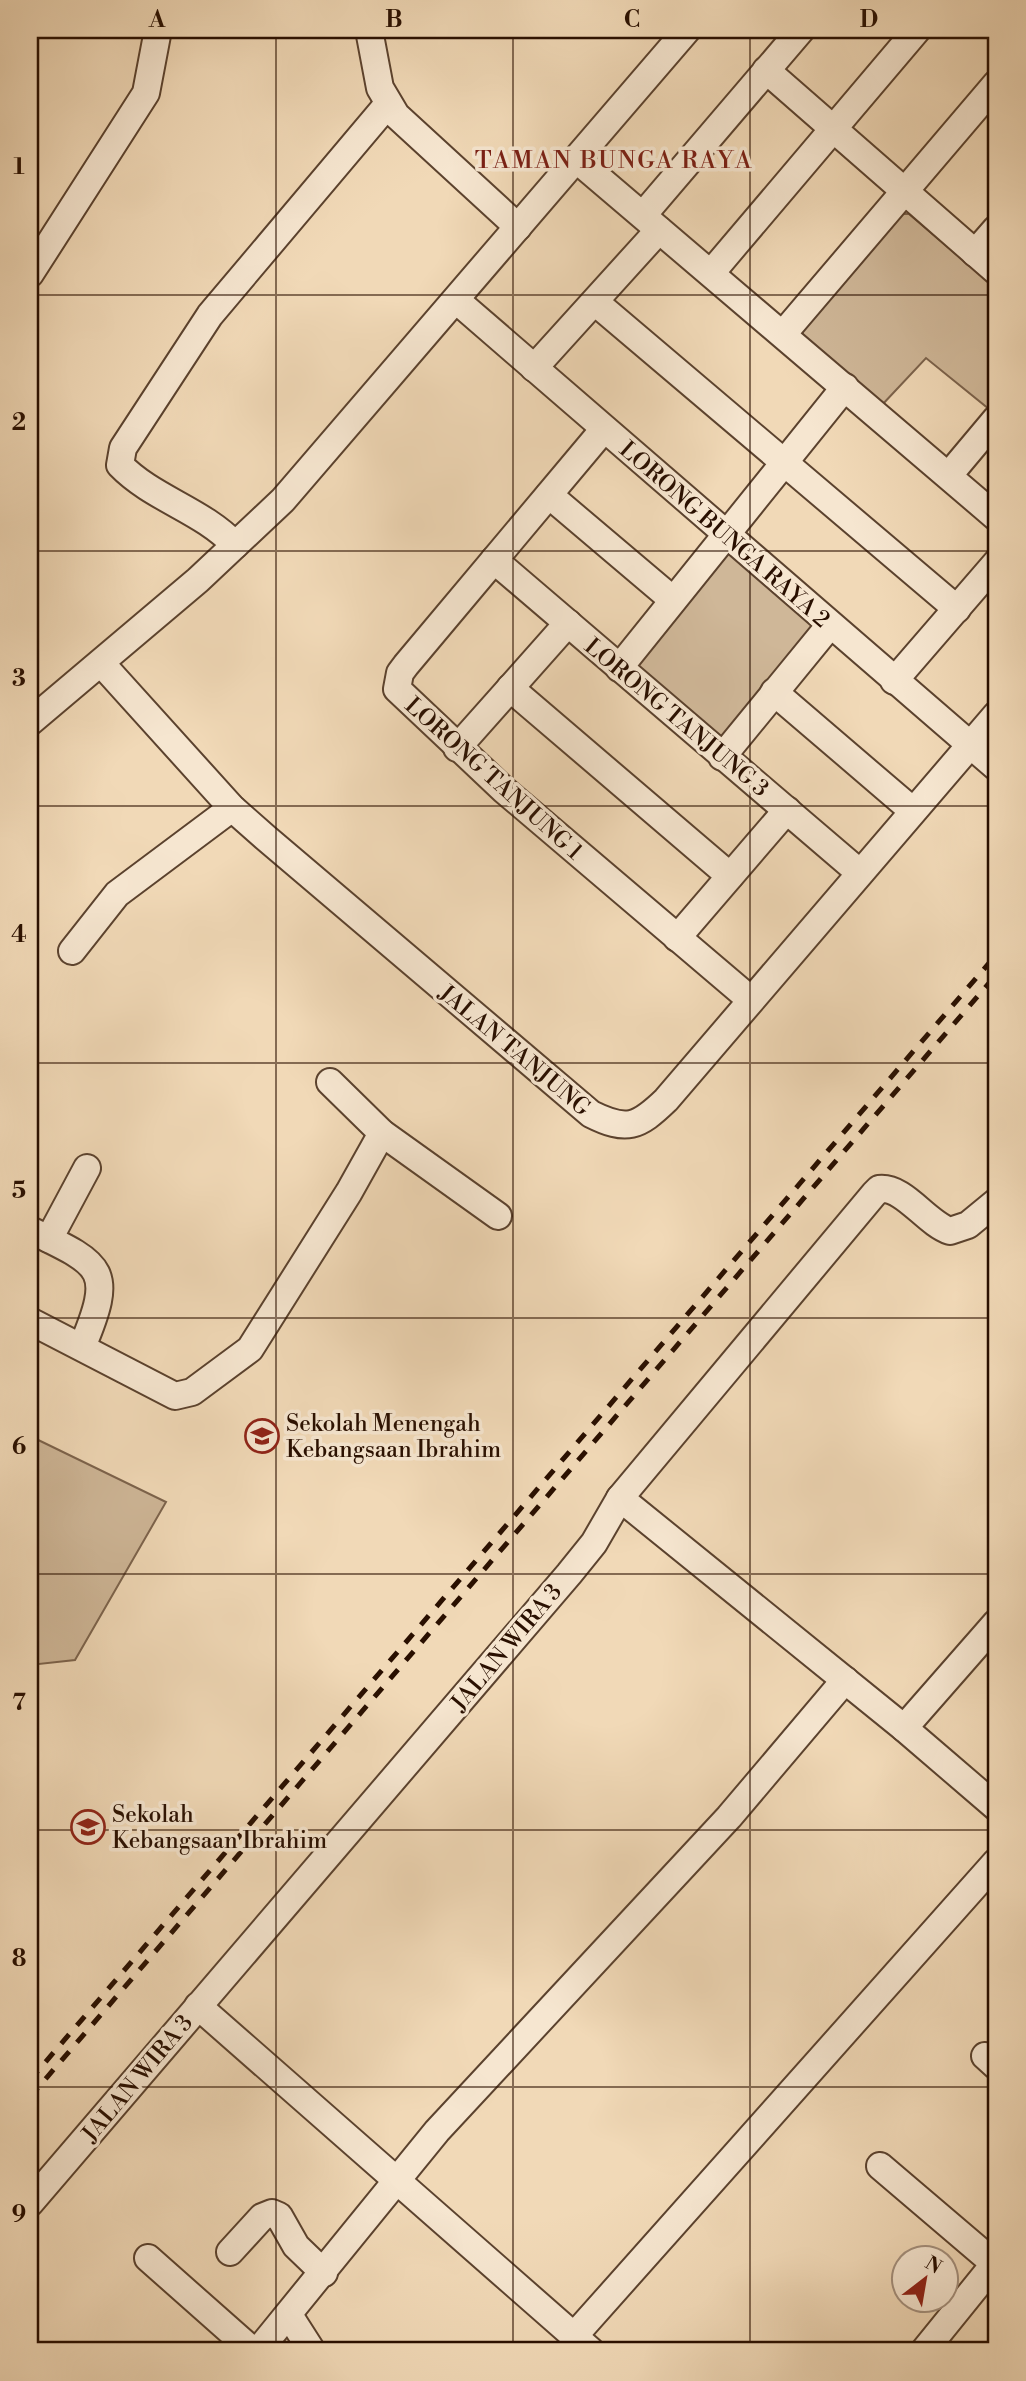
<svg xmlns="http://www.w3.org/2000/svg" width="1026" height="2381" font-family="'Libre Bodoni',serif">
<style>
.green{fill:#cfb798;stroke:#7c634c;stroke-width:2}
.lines{fill:none;stroke-linecap:round;stroke-linejoin:round}
.minor-casing{stroke:#5b422e;stroke-width:30}
.minor{stroke:#f6e6d0;stroke-width:26}
.rail{stroke:#290f00;stroke-width:5;stroke-dasharray:12 12;stroke-linecap:butt}
.grid{fill:none;stroke:#290f00;stroke-width:2;stroke-opacity:0.55}
.labels{text-anchor:middle;stroke-width:7;stroke-linejoin:round;paint-order:stroke}
.street-label{font-size:23px;fill:#290f00;stroke:#f6e6d0}
.poi-label{font-size:23px;fill:#290f00;stroke:#f6e6d0;text-anchor:start}
.neighbourhood-label{font-size:24px;letter-spacing:2px;fill:#7a1f14;stroke:#f6e6d0}
.neatline{fill:none;stroke:#290f00;stroke-width:2.5}
.grid-label{font-size:23px;text-anchor:middle;font-weight:bold;fill:#290f00}
</style>
<rect width="100%" height="100%" fill="#f1d9b7"/>
<filter id="stains"><feTurbulence type="fractalNoise" baseFrequency=".00286" numOctaves="4"/><feColorMatrix values="0 0 0 0 .2 0 0 0 0 .09 0 0 0 0 .02 0 0 0 .5 -.17"/></filter>
<radialGradient id="worn" r=".72"><stop offset=".6" stop-color="#630" stop-opacity="0"/><stop offset="1" stop-color="#630" stop-opacity=".3"/></radialGradient>
<!-- green -->
<g class="green">
<polygon points="900,214 909,214 996,288 996,400 989,409 926,358 881,406 805,340 800,327"/>
<polygon points="728,548 819,627 725,744 630,664"/>
<polygon points="30,1436 166,1502 75,1660 30,1665"/>
</g>
<g class="lines">
<!-- minor casing -->
<g class="minor-casing">
<g id="minor">
<polyline points="369,30 380,88 396,115 518,227"/>
<polyline points="766,70 996,271"/>
<polyline points="576,159 996,517"/>
<polyline points="643,215 801,30"/>
<polyline points="975,253 996,229"/>
<polyline points="711,273 917,30"/>
<polyline points="30,274 146,93 158,30"/>
<polyline points="456,300 996,767"/>
<polyline points="595,302 957,609"/>
<polyline points="783,334 996,84"/>
<polyline points="534,368 659,230"/>
<polyline points="604,429 406,665 400,673 397,689 504,790 751,1000"/>
<polyline points="949,475 996,419"/>
<polyline points="549,495 673,600"/>
<path d="M235 545C202 510 153 499 120 465L123 448 210 315 388 104"/>
<polyline points="494,560 860,873"/>
<path d="M101 663 232 808 266 838 591 1114C627 1132 638 1127 666 1100L996 715"/>
<polyline points="619,668 845,387"/>
<polyline points="894,681 996,563"/>
<polyline points="510,688 730,876"/>
<polyline points="774,692 913,811"/>
<polyline points="30,722 198,580 283,500 687,30"/>
<polyline points="457,748 568,623"/>
<polyline points="722,757 830,625"/>
<polyline points="677,938 787,810"/>
<polyline points="72,951 117,894 232,808"/>
<polyline points="330,1082 382,1133 498,1216"/>
<path d="M30 1230C103 1265 115 1269 82 1347"/>
<polyline points="49,1239 87,1168"/>
<polyline points="30,1321 175,1396 192,1392 250,1349 349,1192 382,1133"/>
<polyline points="620,1498 904,1728 996,1807"/>
<polyline points="904,1728 996,1623"/>
<polyline points="198,2006 591,2351"/>
<polyline points="985,2056 996,2066"/>
<polyline points="880,2166 995,2264"/>
<path d="M30 2203 569 1574 594 1543 620 1498 874 1194 879 1189C904 1186 926 1223 950 1231L968 1225 996 1202"/>
<polyline points="230,2252 262,2217 272,2213 279,2216 296,2246 324,2273"/>
<polyline points="148,2258 253,2351"/>
<polyline points="289,2315 312,2351"/>
<polyline points="574,2336 996,1862"/>
<polyline points="258,2351 437,2131 729,1817 845,1680"/>
<polyline points="924,2351 996,2262"/>
</g>
</g>
<!-- minor -->
<use href="#minor" class="minor"/>
<!-- rail -->
<g class="rail">
<polyline points="30,2080 996,955"/>
<polyline points="30,2097 996,975"/>
</g>
</g>
<!-- grid -->
<path class="grid" d="M276 30V2351M513 30V2351M750 30V2351M30 295H996M30 551H996M30 806H996M30 1063H996M30 1318H996M30 1574H996M30 1830H996M30 2087H996"/>
<!-- icons -->
<defs>
<g id="school-ring" transform="scale(1.75)"><circle r="9.5" fill="#f6e6d0" stroke="#8f2418" stroke-width="1.5"/><path d="M0-5L7-2L0 1L-7-2ZM-4 1L0 2.5L4 1V4Q0 6-4 4Z" fill="#8f2418"/></g>
</defs>
<g fill-rule="evenodd">
<use href="#school-ring" x="262" y="1436"/>
<use href="#school-ring" x="88" y="1827"/>
</g>
<g class="labels">
<!-- street labels -->
<g class="street-label">
<text transform="translate(725 534) rotate(41)" y="8">LORONG BUNGA RAYA 2</text>
<text transform="translate(677 717) rotate(40)" y="8">LORONG TANJUNG 3</text>
<text transform="translate(494 778) rotate(42)" y="8">LORONG TANJUNG 1</text>
<text transform="translate(515 1050) rotate(40)" y="8">JALAN TANJUNG</text>
<text transform="translate(506 1647) rotate(-50)" y="8">JALAN WIRA 3</text>
<text transform="translate(137 2078) rotate(-50)" y="8">JALAN WIRA 3</text>
</g>
<!-- poi labels -->
<g class="poi-label">
<text x="286" y="1431">Sekolah Menengah<tspan x="286" dy="26">Kebangsaan Ibrahim</tspan></text>
<text x="112" y="1822">Sekolah<tspan x="112" dy="26">Kebangsaan Ibrahim</tspan></text>
</g>
<!-- neighbourhood labels -->
<g class="neighbourhood-label">
<text x="614" y="168">TAMAN BUNGA RAYA</text>
</g>
</g>
<!-- margin -->
<rect width="1026" height="2381" fill="none" stroke="#f1d9b7" stroke-width="77"/>
<!-- north arrow -->
<g transform="translate(925 2279) rotate(31)"><circle r="33" fill="#f6e6d0" stroke="#a4907d" stroke-width="2"/>
<path d="M0-5L12 26L0 18L-12 26Z" fill="#8f2418"/>
<text y="-10" font-size="19" font-weight="bold" text-anchor="middle" fill="#290f00">N</text>
</g>
<rect x="38" y="38" width="950" height="2304" class="neatline"/>
<g class="grid-label">
<text x="157" y="27">A</text>
<text x="394" y="27">B</text>
<text x="632" y="27">C</text>
<text x="869" y="27">D</text>
<text x="19" y="174">1</text>
<text x="19" y="430">2</text>
<text x="19" y="686">3</text>
<text x="19" y="942">4</text>
<text x="19" y="1198">5</text>
<text x="19" y="1454">6</text>
<text x="19" y="1710">7</text>
<text x="19" y="1966">8</text>
<text x="19" y="2222">9</text>
</g>
<rect width="100%" height="100%" filter="url(#stains)"/>
<rect width="100%" height="100%" fill="url(#worn)"/>
</svg>
